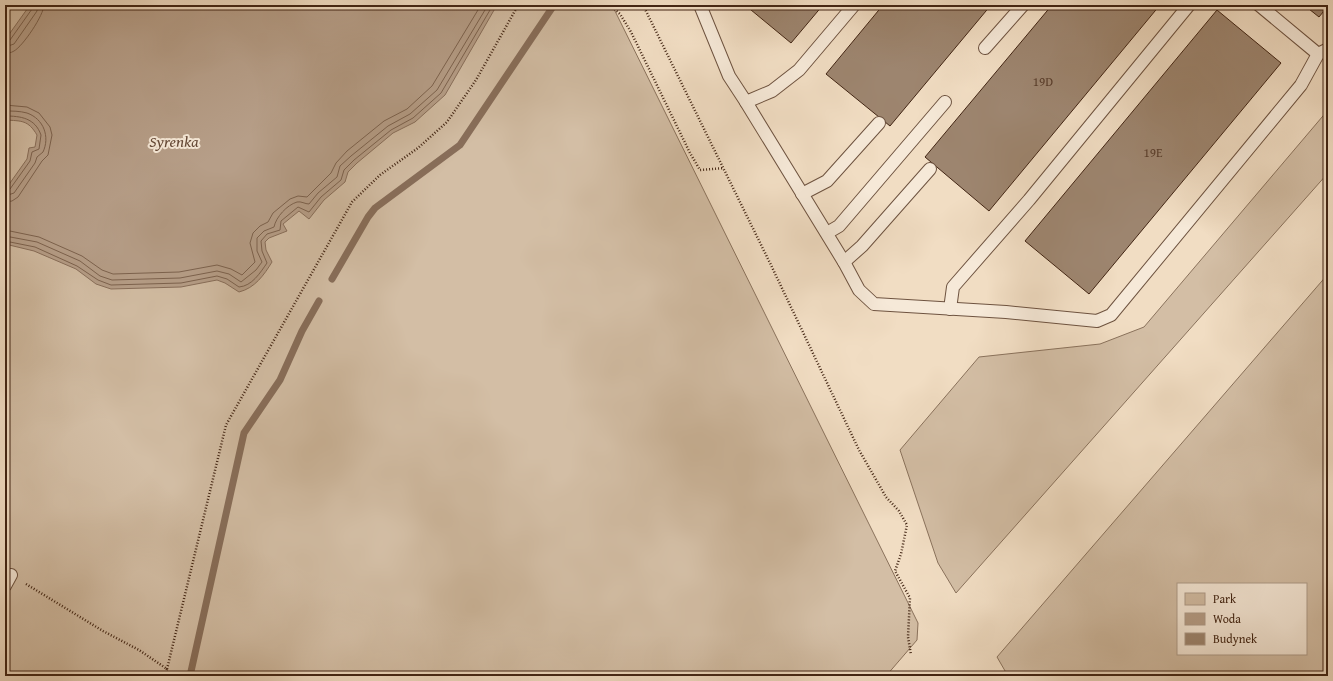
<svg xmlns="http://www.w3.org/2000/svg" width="1333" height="681" font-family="'Gentium Book Plus',serif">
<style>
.green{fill:#d3bea5;stroke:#8a725c;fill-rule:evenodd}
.water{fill:#b69e88;stroke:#886e5a}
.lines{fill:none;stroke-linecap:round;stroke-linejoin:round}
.shore{stroke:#7c624e;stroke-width:1}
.stream{stroke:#886e5a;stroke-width:7}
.building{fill:#9d856f;stroke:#422514}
.lane-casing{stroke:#6e5340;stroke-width:14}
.path{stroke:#422514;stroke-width:2.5;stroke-dasharray:1 2;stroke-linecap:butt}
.lane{stroke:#f6e9d8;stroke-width:12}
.labels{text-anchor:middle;stroke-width:4;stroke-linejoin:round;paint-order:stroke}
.number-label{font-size:13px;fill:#593d2b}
.water-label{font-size:16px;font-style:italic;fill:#654937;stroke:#f6e9d8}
</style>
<rect width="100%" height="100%" fill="#f1ddc3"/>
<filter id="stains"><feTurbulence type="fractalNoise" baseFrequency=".005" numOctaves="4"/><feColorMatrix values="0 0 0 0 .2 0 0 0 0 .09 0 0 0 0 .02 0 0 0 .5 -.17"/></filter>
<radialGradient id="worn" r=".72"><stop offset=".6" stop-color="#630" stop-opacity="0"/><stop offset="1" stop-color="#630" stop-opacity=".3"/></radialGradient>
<!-- green -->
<g class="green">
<polygon points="5,5 612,5 918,623 917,640 886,676 5,676"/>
<polygon points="1328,110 1328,173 956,593 938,563 900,450 979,357 1100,344 1144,327"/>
<path d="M1328 274V676H1008L997 657ZM1178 584H1306V654H1178Z"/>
</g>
<!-- water -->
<path class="water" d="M30 5H497L445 95 415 122 393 133 357 163 348 172 345 182 324 200 309 219 299 211 283 224 287 231 269 238 265 242 266 250 272 262C264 275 255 288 239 292L225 283 217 280 181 287 111 289 96 284 76 269 34 251 5 244V190L27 159 29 148 35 147 37 135C28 120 22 121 5 120V40Z"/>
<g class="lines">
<!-- shore -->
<g class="shore">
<polyline points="5,42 10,40 32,9 33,5"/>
<polyline points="5,47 14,44 37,11 38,5"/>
<path d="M5 53C8 53 11 53 14 51 23 46 44 15 44 5"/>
<polyline points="5,105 27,107 39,113 50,127 52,135 48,155 42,161 18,197 12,201 5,202"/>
<path d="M5 111C12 111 20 111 27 113 44 119 50 137 43 152L37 157 35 163 14 193 5 196"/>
<path d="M5 116C21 116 35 118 41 135L39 149 32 152 30 161 10 189 5 191"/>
<polyline points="5,230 39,237 82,256 102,270 113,274 179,272 217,265 231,269 242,275 255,262 250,243 253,233 260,226 268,222 273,213 290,199 298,196 307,197 331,173 336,163 347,151 384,121 407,109 432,86 481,5"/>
<path d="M5 236 37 242 80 261 100 276 112 280 180 278 217 271 229 274 241 282 256 270 262 262 257 251V238L264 231 274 227C276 217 287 205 297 202 301 201 305 204 309 204L318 193 337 177 340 166 351 156 388 126 410 114 437 90 488 5"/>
<path d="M5 241 35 247 77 266 98 280 111 285 181 283 217 276 227 279 239 287C252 286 260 273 267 263L262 251 261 241 267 234 280 230 281 221 298 207 309 212 321 197 341 180 344 170 354 160 391 130 413 118 441 93 493 5"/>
</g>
<!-- stream -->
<g class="stream">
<polyline points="332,279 368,217 375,208 460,145 554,5"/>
<polyline points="190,676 244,433 280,380 302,331 319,301"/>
</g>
</g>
<!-- building -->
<g class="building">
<polygon points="745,5 823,5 791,43"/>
<polygon points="883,5 991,5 890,126 826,74"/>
<polygon points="1052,5 1160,5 989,211 925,157"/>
<polygon points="1304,5 1328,5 1328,6 1319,17"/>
<polygon points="1217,10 1281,63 1089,294 1025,241"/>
</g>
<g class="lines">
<!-- lane casing -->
<g class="lane-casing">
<g id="lane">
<polyline points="700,5 729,76 746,102 772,91 799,70 854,5"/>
<polyline points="1259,5 1318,54 1328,49"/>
<polyline points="985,48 1023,5"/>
<polyline points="746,102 844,262 859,290 874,304 1006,312 1097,321 1111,315 1301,85 1318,54"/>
<polyline points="802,194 827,181 879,123"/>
<polyline points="827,233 839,226 945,102"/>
<polyline points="844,262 862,246 930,169"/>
<polyline points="950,309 953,287 1029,200 1189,5"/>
<polyline points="5,586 11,575"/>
</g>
</g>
<!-- path -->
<g class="path">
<polyline points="610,5 620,14 631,32 690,153 700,170 724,168"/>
<polyline points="643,5 770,263 859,450 886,497 899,511 907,525 901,554 895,571 910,598 908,637 911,655"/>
<polyline points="26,584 103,631 139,650 167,669 165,676"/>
<polyline points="167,669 226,425 352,202 380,175 418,148 447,122 476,80 516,9 520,5"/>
</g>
<!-- lane -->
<use href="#lane" class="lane"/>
</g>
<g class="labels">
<!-- number labels -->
<g class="number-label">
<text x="1043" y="86">19D</text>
<text x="1153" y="157">19E</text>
</g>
<!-- water labels -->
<g class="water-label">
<text x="174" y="147">Syrenka</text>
</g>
</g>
<!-- margin -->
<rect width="1333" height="681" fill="none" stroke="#f1ddc3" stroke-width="20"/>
<rect x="6" y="6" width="1321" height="669" fill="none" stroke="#422514" stroke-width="2"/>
<rect x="10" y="10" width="1313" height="661" fill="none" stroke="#422514"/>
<!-- legend -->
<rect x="1177" y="583" width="130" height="72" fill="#f6e9d8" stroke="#ae9b8a"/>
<rect x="1185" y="593" width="20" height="12" fill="#d3bea5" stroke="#ae9b8a"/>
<text x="1213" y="603" font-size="12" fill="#422514">Park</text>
<rect x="1185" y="613" width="20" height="12" fill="#b69e88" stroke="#ae9b8a"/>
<text x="1213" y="623" font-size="12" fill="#422514">Woda</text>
<rect x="1185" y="633" width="20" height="12" fill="#9d856f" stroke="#ae9b8a"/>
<text x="1213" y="643" font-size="12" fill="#422514">Budynek</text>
<rect width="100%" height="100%" filter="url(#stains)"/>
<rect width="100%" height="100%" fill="url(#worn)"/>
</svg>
